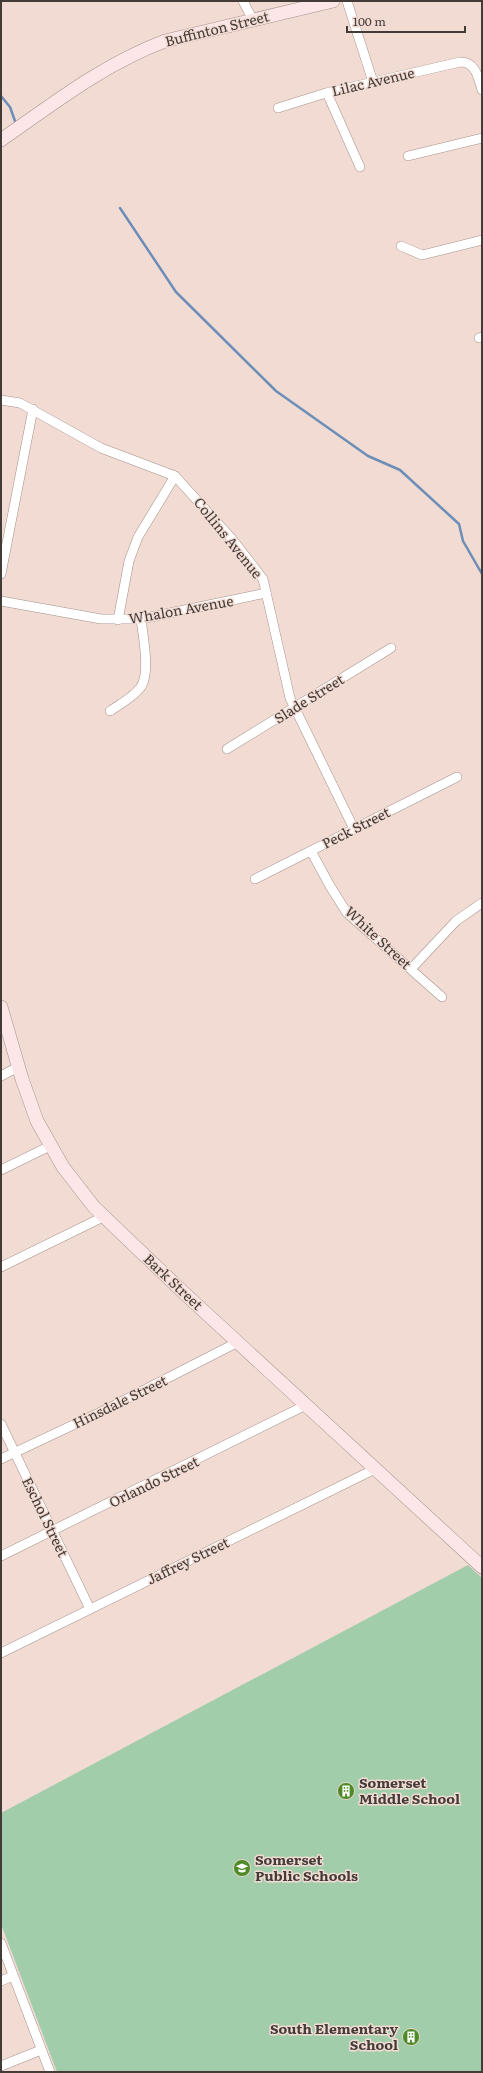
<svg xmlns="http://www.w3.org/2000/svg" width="483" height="2073" font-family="Literata,serif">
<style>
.green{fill:#a1cdab}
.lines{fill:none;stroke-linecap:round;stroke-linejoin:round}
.stream{stroke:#6c8eb7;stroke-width:2.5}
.street-casing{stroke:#a6918a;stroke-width:10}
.secondary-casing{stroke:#a6918a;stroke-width:14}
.street{stroke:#fff;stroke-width:9}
.secondary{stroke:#fce6e8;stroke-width:13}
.labels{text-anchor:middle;stroke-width:3;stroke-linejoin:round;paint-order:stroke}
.street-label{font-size:14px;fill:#433b37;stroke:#f1dbd3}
.poi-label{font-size:14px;font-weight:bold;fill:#433b37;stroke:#f1dbd3;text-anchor:start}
</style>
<rect width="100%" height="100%" fill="#f1dbd3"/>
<!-- green -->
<polygon class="green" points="468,1565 482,1578 482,2072 57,2072 1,1924 1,1813"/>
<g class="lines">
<!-- stream -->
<g class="stream">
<polyline points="1,96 10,107 15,121"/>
<polyline points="120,208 176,292 276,391 368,456 400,470 459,524 463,541 482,574"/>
</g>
<!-- street casing -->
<g class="street-casing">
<g id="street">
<polyline points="243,1 253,20"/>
<polyline points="347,1 373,82"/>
<polyline points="327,93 360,167"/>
<path d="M278 108 326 93 460 62C476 62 478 77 482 90"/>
<polyline points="408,156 482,138"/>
<polyline points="401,246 422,255 482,240"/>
<polyline points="479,338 482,337"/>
<polyline points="1,400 20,403 101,448 175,476 232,539 263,579 290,698 354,829"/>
<polyline points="1,574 33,409"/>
<polyline points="1,601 101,619 141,619 266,593"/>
<polyline points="118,620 129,561 138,537 175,476"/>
<path d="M110 711C120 704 132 698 140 688 151 675 143 636 141 619"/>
<polyline points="227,749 391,648"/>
<polyline points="311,851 330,886 347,913 442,997"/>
<polyline points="255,879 457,777"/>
<polyline points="411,969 456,921 482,903"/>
<polyline points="1,1076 18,1067"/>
<polyline points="1,1170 50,1146"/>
<polyline points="1,1267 103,1217"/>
<polyline points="1,1424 90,1609"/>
<polyline points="1,1459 109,1408 238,1342"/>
<polyline points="1,1556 306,1405"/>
<polyline points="1,1653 375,1469"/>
<polyline points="1,1943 50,2072"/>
<polyline points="1,1981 13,1976"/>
<polyline points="1,2066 41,2050"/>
</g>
</g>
<!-- secondary casing -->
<g class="secondary-casing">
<g id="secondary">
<path d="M1 140C54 103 104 64 165 41L333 1"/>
<polyline points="1,1007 22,1079 37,1121 63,1167 94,1207 183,1292 482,1567"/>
</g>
</g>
<!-- street -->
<use href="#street" class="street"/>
<!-- secondary -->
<use href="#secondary" class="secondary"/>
</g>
<!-- icons -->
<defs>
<g id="building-disc" transform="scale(0.9)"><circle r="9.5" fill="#4e8a28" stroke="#f1dbd3"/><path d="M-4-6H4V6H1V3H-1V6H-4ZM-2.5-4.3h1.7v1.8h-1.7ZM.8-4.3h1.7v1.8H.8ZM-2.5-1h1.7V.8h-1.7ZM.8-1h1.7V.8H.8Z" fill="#fff"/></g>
<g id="school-disc" transform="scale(0.9)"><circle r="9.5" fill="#4e8a28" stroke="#f1dbd3"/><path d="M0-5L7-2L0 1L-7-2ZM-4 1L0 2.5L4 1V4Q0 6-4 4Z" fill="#fff"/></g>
</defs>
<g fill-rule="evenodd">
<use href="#building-disc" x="346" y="1791"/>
<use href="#school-disc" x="242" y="1868"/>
<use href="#building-disc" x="411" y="2037"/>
</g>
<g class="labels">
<!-- street labels -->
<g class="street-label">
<text transform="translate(217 29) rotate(-14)" y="5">Buffinton Street</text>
<text transform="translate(373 82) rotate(-13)" y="5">Lilac Avenue</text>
<text transform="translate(228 538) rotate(51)" y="5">Collins Avenue</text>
<text transform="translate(181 610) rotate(-10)" y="5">Whalon Avenue</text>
<text transform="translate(309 699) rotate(-32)" y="5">Slade Street</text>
<text transform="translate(356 828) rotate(-27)" y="5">Peck Street</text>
<text transform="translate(378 938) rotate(43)" y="5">White Street</text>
<text transform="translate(173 1282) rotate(43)" y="5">Bark Street</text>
<text transform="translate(120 1402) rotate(-26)" y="5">Hinsdale Street</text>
<text transform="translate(154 1482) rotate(-26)" y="5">Orlando Street</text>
<text transform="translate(45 1517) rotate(64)" y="5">Eschol Street</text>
<text transform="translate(188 1561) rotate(-26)" y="5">Jaffrey Street</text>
</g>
<!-- poi labels -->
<g class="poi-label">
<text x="359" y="1788">Somerset<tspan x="359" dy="16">Middle School</tspan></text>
<text x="255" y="1865">Somerset<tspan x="255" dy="16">Public Schools</tspan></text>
<text x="398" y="2034" text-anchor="end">South Elementary<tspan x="398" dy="16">School</tspan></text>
</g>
</g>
<!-- border -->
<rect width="483" height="2073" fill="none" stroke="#433b37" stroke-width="4"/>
<!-- scale -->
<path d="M347 26v6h118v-6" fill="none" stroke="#433b37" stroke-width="2"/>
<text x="353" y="26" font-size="12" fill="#433b37" stroke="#f1dbd3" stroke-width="3" paint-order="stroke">100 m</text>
</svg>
